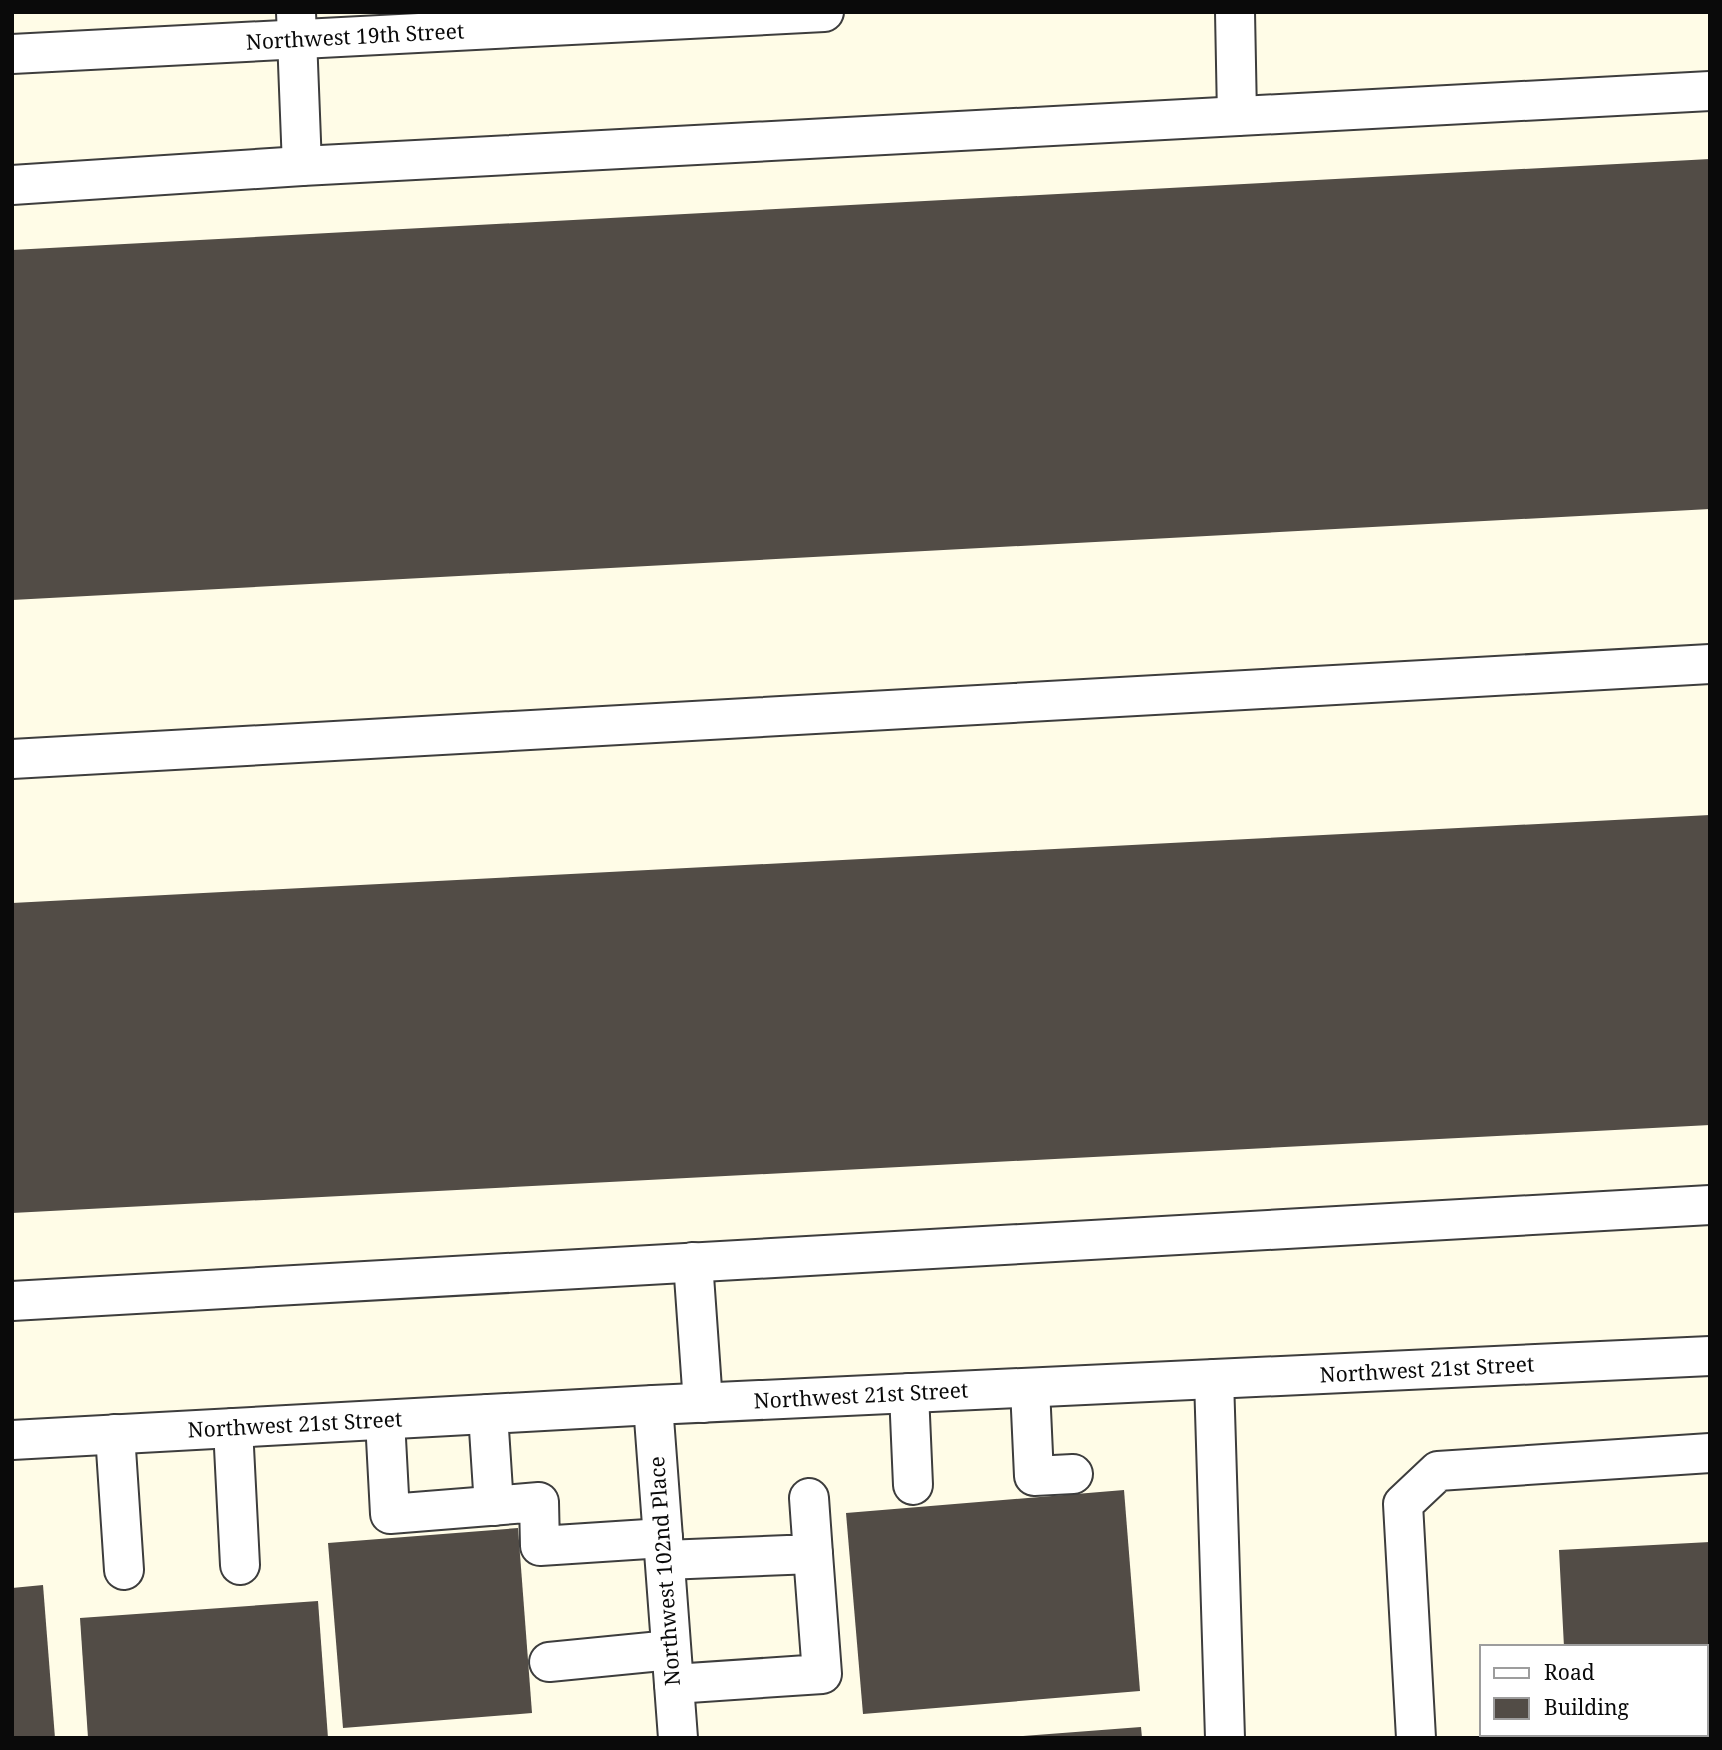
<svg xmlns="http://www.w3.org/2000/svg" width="1722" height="1750" font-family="'Noto Serif',serif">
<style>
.building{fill:#524c46}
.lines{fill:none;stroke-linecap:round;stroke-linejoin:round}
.minor-casing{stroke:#3d3d3d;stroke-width:42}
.minor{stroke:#fff;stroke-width:38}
.labels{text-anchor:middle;stroke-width:7;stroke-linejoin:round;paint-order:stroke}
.street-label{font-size:21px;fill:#0a0a0a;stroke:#fff}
</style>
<rect width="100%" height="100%" fill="#fffce7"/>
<!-- building -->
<g class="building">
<polygon points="1710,159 1710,509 12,600 12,250"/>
<polygon points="1710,815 1710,1125 12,1213 12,903"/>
<polygon points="1124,1490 1140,1691 863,1714 846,1513"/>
<polygon points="518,1528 532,1713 343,1728 328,1543"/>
<polygon points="1710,1542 1710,1738 1569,1738 1569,1734 1706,1734 1706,1647 1564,1647 1559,1550"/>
<polygon points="43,1585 55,1738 12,1738 12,1588"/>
<polygon points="318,1601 328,1738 88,1738 80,1618"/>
<polygon points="1141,1727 1142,1738 1023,1738 1023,1736"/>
</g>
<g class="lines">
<!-- minor casing -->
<g class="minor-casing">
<g id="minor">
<polyline points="296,12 302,166 1710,91"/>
<polyline points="1235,12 1237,116"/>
<polyline points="12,54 824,12"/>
<polyline points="12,185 302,166"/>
<polyline points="12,759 1710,664"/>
<polyline points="693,1262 703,1403"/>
<polyline points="12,1301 1710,1205"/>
<polyline points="1214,1379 1225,1738"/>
<polyline points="1030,1388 1034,1476 1073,1474"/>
<polyline points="909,1393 913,1485"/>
<polyline points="653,1405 678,1738"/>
<polyline points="488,1414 494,1506"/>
<polyline points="385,1420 390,1514 539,1502 540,1546 663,1538"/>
<polyline points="233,1428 240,1565"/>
<polyline points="115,1434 124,1570"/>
<polyline points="12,1440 653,1405 1710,1356"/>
<polyline points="665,1560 813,1554 809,1498"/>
<polyline points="549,1662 671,1650"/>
<polyline points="674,1684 822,1674 813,1554"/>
<polyline points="1416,1738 1403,1504 1438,1471 1710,1453"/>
</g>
</g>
<!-- minor -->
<use href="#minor" class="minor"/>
</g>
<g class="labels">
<!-- street labels -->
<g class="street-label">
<text transform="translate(355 37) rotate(-3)" y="7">Northwest 19th Street</text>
<text transform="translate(1427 1370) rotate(-3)" y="7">Northwest 21st Street</text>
<text transform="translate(861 1396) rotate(-3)" y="7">Northwest 21st Street</text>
<text transform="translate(295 1425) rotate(-3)" y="7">Northwest 21st Street</text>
<text transform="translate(665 1571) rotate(-94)" y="7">Northwest 102nd Place</text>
</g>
</g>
<!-- border -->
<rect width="1722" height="1750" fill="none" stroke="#0a0a0a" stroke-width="28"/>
<!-- legend -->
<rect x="1480" y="1645" width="228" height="91" fill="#ffffff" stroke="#9d9d9d" stroke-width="2"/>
<rect x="1494" y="1668" width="35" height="10" fill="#ffffff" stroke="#9d9d9d" stroke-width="2"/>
<text x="1544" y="1680" font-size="21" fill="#0a0a0a">Road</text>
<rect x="1494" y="1698" width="35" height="21" fill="#524c46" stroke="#9d9d9d" stroke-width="2"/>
<text x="1544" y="1715" font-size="21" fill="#0a0a0a">Building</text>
</svg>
